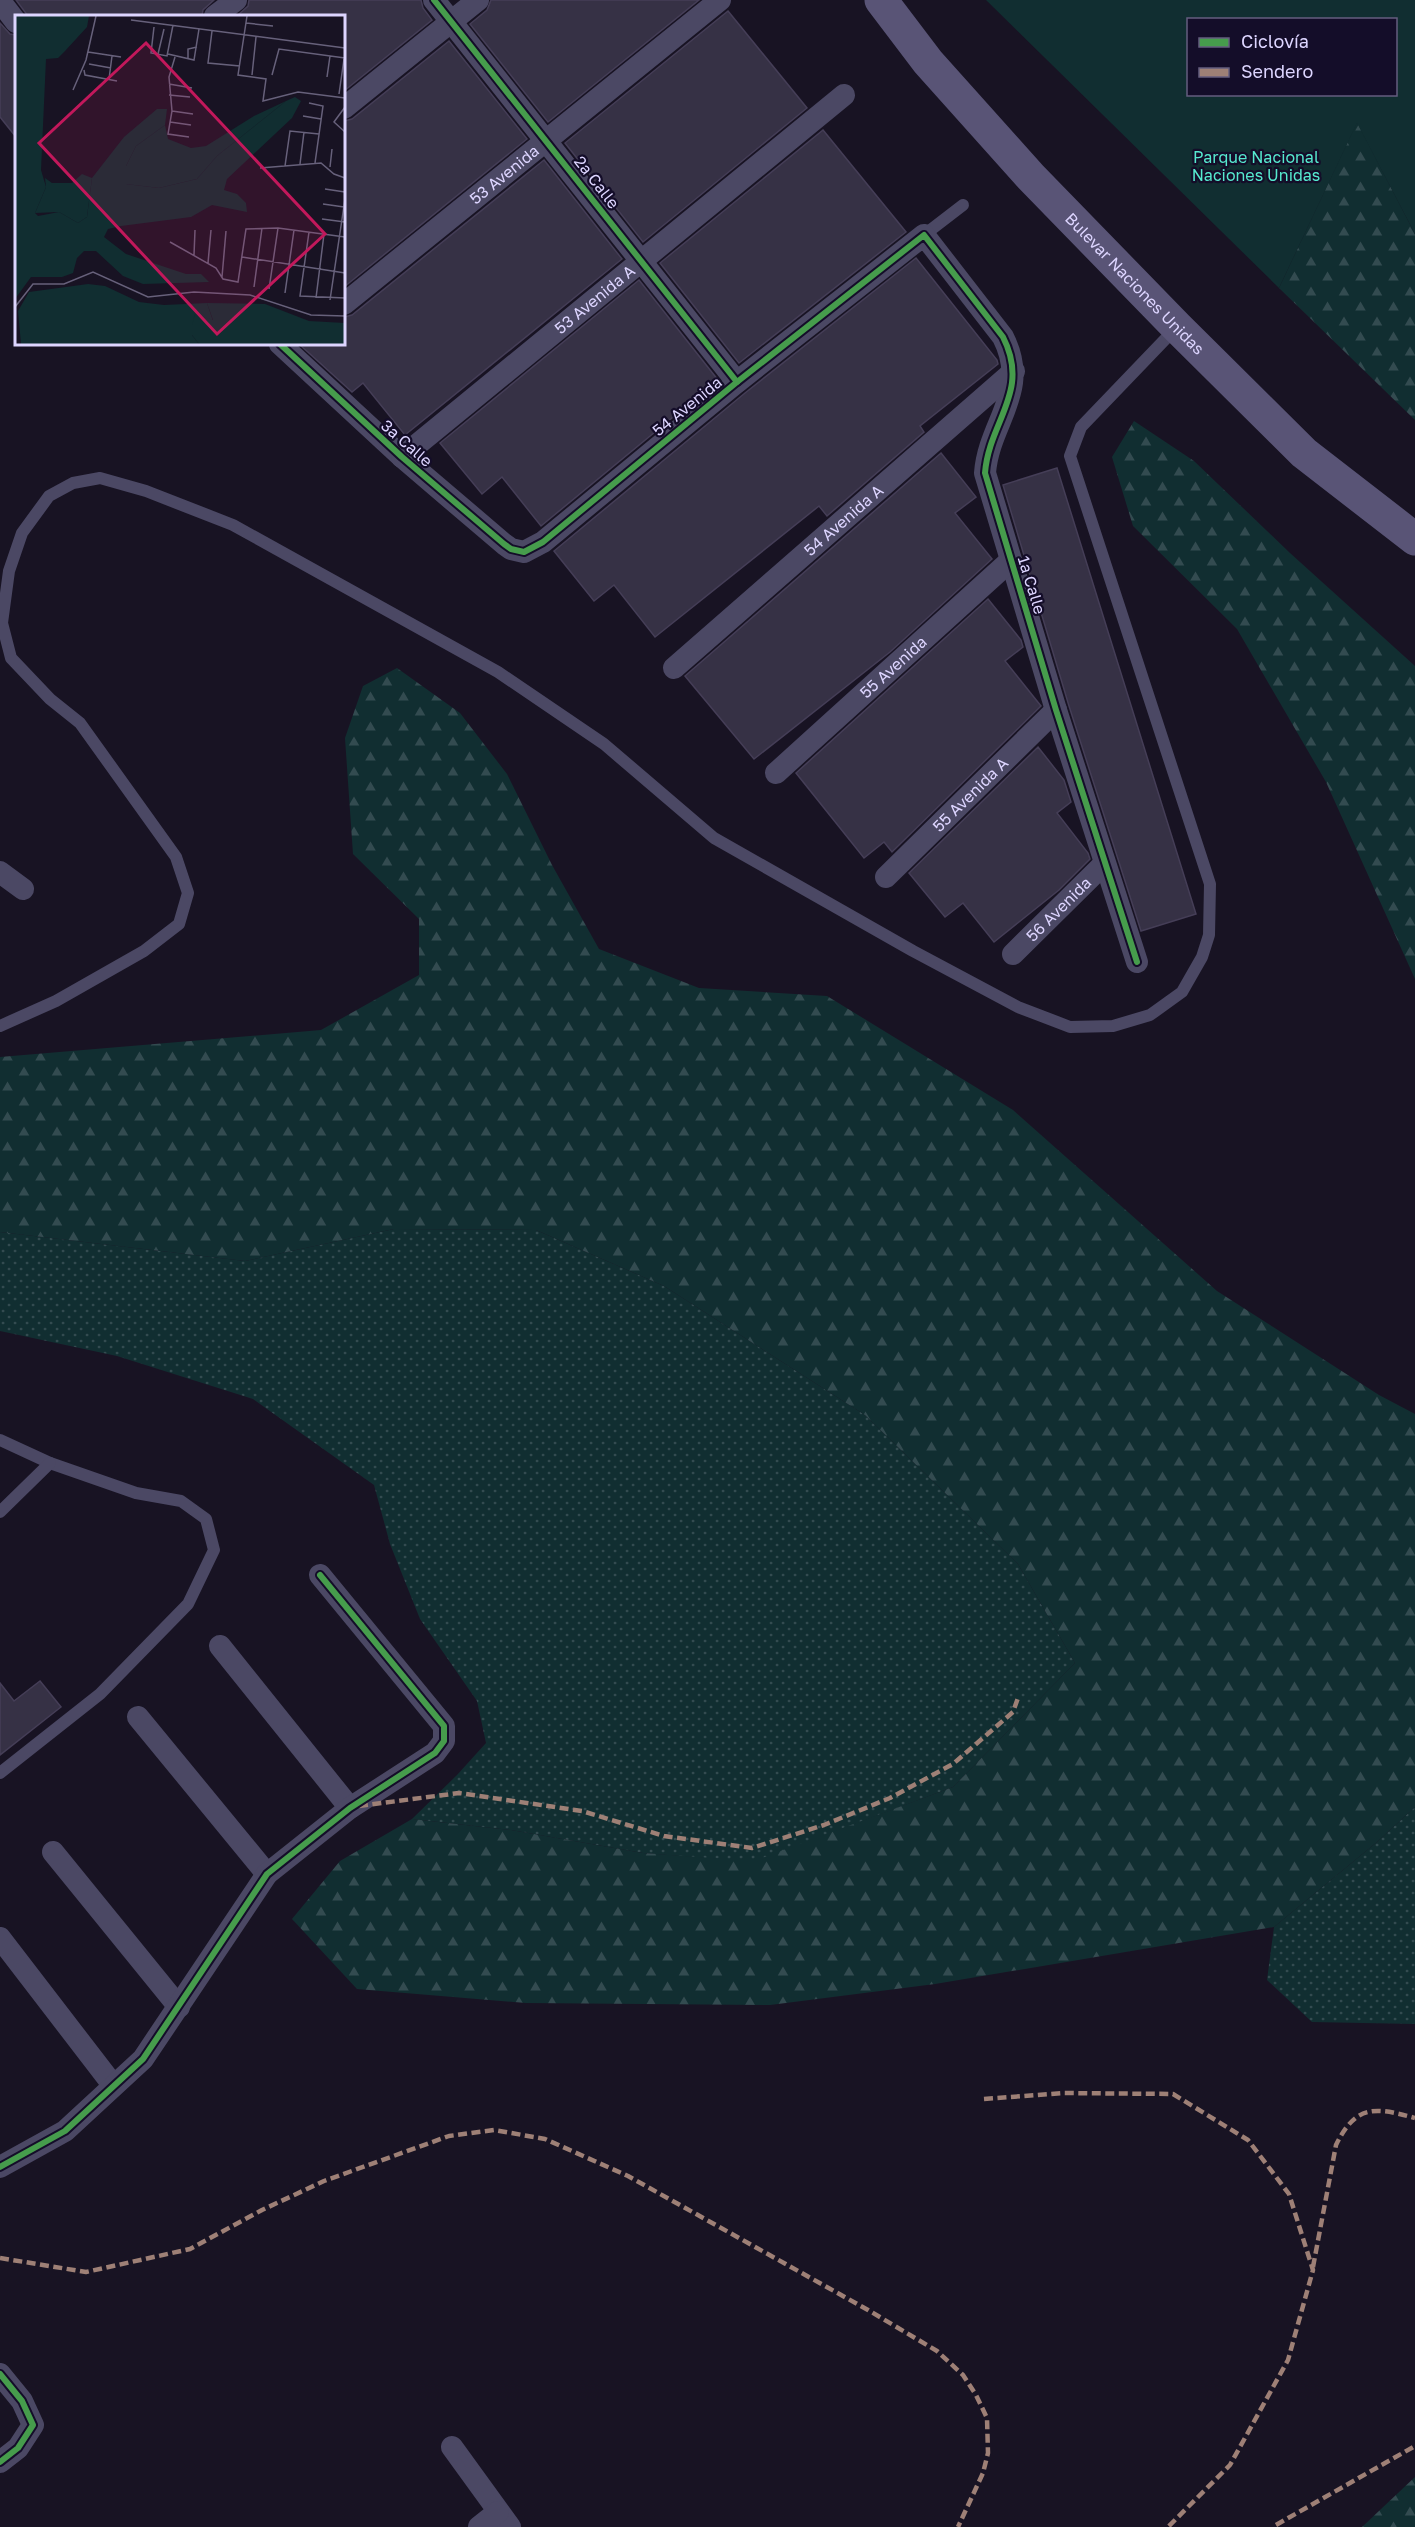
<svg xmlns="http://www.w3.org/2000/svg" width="1415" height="2527" font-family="'Golos Text',sans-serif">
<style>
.grass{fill:url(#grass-dots)}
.forest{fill:url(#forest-firs)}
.park{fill:#112e31;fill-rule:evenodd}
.building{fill:#363145;stroke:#453e57;stroke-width:1.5}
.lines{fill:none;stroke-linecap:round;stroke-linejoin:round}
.service{stroke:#4b4864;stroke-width:12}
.minor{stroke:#4b4864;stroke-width:22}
.secondary{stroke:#595476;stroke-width:33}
.quiet{stroke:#9e8076;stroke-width:4.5;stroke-dasharray:9 4.5;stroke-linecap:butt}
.cycleway-casing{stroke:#140d29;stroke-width:10}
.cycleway{stroke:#469c4c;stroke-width:6}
.labels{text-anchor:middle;stroke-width:4.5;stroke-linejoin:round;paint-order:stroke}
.park-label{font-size:16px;fill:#56eacf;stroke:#140d29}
.street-label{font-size:16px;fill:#ddd5ff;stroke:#140d29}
.inset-road{fill:none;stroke:#67617b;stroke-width:1.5}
.view{fill:#c2185b;fill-opacity:0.15;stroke:#c2185b;stroke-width:3}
.inset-edge{fill:none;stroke:#ddd5ff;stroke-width:3}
</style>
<defs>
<pattern id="grass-dots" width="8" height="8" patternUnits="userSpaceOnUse" patternTransform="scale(1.5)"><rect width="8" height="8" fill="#112e31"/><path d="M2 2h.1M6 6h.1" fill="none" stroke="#334b50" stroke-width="1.8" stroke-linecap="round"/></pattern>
<pattern id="forest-firs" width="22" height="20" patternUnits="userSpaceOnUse" patternTransform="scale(1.5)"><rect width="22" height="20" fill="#112e31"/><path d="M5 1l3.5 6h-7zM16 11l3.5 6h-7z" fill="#334b50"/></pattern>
</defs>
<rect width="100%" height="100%" fill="#181323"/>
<!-- grass -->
<g class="grass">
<polygon points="394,1229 536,1230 664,1286 865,1415 1018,1564 1075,1663 953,1787 754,1862 643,1853 511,1830 412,1819 457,1775 486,1743 477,1701 420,1619 390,1544 374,1485 253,1399 117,1356 0,1331 0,1232 245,1261"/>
<polygon points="1415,1807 1415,2024 1312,2022 1267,1980 1274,1927 1377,1842"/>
</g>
<!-- forest -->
<g class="forest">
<polygon points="1357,122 1415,234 1415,420 1279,288"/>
<polygon points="1134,421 1194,461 1290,553 1415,666 1415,979 1326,782 1237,629 1133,526 1112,457"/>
<polygon points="397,668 460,713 507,774 552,865 599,949 699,988 827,996 1013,1110 1217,1291 1379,1395 1415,1414 1415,1807 1377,1842 1274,1927 935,1984 770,2005 526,2003 357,1989 292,1919 340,1861 412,1819 511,1830 643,1853 754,1861 953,1787 1075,1663 1018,1564 865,1415 664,1286 536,1230 394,1229 245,1261 0,1232 0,1057 321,1030 419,975 419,919 353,854 345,738 363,686"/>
<polygon points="1415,2477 1415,2527 1362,2527"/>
</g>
<!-- park -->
<path class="park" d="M986 0H1415V234L1357 123 1279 288ZM1188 20H1396V94H1188Z"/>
<!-- building -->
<g class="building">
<polygon points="16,0 214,0 203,10 202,16 28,16"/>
<polygon points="249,0 421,0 423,8 432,20 344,91 344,16 237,16 248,6"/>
<polygon points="491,0 699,0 548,122 470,24 487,10"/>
<polygon points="728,11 807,108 643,242 565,143"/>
<polygon points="0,23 10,34 16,35 16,137 0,117"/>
<polygon points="449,41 527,139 344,287 344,121 352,119"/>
<polygon points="823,130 906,232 739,363 660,263"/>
<polygon points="544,160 622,259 405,435 363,383 352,392 299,344 344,344 344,317 352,315"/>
<polygon points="916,258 997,360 998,364 920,426 924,432 827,516 819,506 655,637 614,585 594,601 554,551 745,393"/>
<polygon points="639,280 718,380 541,526 502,477 482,494 440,443"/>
<polygon points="941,453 976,497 955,513 992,559 890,652 754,759 685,676"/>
<polygon points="1057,468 1196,914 1141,931 1069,706 1003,485"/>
<polygon points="988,599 1021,640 1023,647 1005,661 1041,706 892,852 884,842 864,858 796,773"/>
<polygon points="1038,747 1064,780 1071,802 1057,813 1088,853 1090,859 1059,890 994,942 963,903 945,917 909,873"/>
<polygon points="40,1681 61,1707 0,1755 0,1683 14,1701"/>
</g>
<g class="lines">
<!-- service -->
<g class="service">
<polyline points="924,235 963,205"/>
<polyline points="0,1026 56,1001 144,951 179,924 188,893 176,857 80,723 50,699 11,658 2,623 9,571 22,533 49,496 73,483 100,478 146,491 233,525 498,672 604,744 714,838 913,951 1018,1007 1070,1027 1113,1026 1150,1015 1182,992 1202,957 1209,935 1210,884 1070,456 1081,427 1176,328"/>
<polyline points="0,1440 50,1463 136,1493 181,1501 206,1519 214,1550 188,1604 100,1694 0,1773"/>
<polyline points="0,1512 50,1463"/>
</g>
<!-- minor -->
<g class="minor">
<polyline points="434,0 737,382"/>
<polyline points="0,1 16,22"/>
<polyline points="215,16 236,0"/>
<polyline points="344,108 478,0"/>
<path id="s1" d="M344 304 720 0"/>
<path d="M280 344 402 457 504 544 511 549 524 552 543 542 737 382 924 235 1003 337C1031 392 989 421 985 473L1056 710 1137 962"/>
<path id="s2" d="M402 457 844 95"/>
<path id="s3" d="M674 668 1014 371"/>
<path id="s4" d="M776 773 1010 561"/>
<polyline points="0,872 23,889"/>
<path id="s5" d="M886 877 1056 710"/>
<path id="s6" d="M1013 954 1104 864"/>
<polyline points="220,1646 350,1808"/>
<polyline points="138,1717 267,1874"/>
<polyline points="53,1852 179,2007"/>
<polyline points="0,1938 113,2085"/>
<polyline points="0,2167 65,2131 143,2059 267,1874 350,1808 435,1753 444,1741 444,1726 320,1575"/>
<polyline points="0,2374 22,2401 33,2425 18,2448 0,2462"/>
<polyline points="452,2447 510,2527"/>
<polyline points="479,2527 498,2512"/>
</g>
<!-- secondary -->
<path class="secondary" id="s7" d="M881 0 928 62 1031 177 1177 327 1304 453 1415 539"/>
<!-- quiet -->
<g class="quiet">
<polyline points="359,1806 459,1793 582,1811 664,1836 752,1848 824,1825 890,1798 953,1764 1013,1712 1018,1698"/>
<polyline points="984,2099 1064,2093 1173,2094 1248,2140 1289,2194 1313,2270 1288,2360 1230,2465 1168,2527"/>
<polyline points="0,2258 86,2272 190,2249 262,2210 324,2181 449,2136 494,2130 545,2139 628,2176 868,2310 937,2351 963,2375 976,2395 987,2418 988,2453 983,2473 958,2527"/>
<path d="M1313 2267 1336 2145C1356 2104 1375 2107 1415 2118"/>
<polyline points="1276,2525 1415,2446"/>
</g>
<!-- cycleway casing -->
<g class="cycleway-casing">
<g id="cycleway">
<polyline points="434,0 737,382"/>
<path d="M280 344 402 457 504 544 511 549 524 552 543 542 737 382 924 235 1003 337C1031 392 989 421 985 473L1056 710 1137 962"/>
<polyline points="0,2167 65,2131 143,2059 267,1874 350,1808 435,1753 444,1741 444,1726 320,1575"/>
<polyline points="0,2374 22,2401 33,2425 18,2448 0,2462"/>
</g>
</g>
<!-- cycleway -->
<use href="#cycleway" class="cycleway"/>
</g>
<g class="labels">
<!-- park labels -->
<g class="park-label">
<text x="1256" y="163">Parque Nacional<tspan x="1256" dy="18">Naciones Unidas</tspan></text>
</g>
<!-- street labels -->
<g class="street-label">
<text dy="6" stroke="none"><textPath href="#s1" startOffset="206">53 Avenida</textPath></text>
<text transform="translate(597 182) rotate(52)" y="6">2a Calle</text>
<text dy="6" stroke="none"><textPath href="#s7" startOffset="381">Bulevar Naciones Unidas</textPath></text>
<text dy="6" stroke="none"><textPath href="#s2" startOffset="249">53 Avenida A</textPath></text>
<text transform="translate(687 406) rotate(-39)" y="6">54 Avenida</text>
<text transform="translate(407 443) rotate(41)" y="6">3a Calle</text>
<text dy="6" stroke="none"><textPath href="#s3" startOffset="225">54 Avenida A</textPath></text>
<text transform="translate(1032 585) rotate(73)" y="6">1a Calle</text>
<text dy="6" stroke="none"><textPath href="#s4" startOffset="158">55 Avenida</textPath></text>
<text dy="6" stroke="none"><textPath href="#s5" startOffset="118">55 Avenida A</textPath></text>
<text dy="6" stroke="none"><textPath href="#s6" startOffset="64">56 Avenida</textPath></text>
</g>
</g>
<!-- overview -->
<g transform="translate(15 15)">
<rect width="330" height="330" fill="#181323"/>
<path d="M271 86 202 141 182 164 144 173 110 169 111 151 121 131 150 110 153 124 176 133 191 131 239 101ZM67 159 77 163 72 202 63 208 44 197 20 198 31 172 30 163 37 168H57Z" fill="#112e31"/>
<path d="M0 1H74L72 12 50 36 43 43 31 44 26 155 31 172 20 198 23 201 44 197 63 208 72 202 77 163 109 122 142 94H152L150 110 121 131 111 151V169L144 173 182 164 202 141 271 86 280 82 286 86 277 103 212 164 209 175 222 179 231 188 232 197 197 190 176 202 106 211 93 214 89 222 111 239 171 259H186L194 267 128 269 108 261 81 236H69L62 243 58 258 47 262H16L0 284ZM73 269 90 271 124 287 149 290 192 288 198 306 180 300 177 320 184 329H6L3 296 14 277Z" fill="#112e31"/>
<path d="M192 288 250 289 294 306 330 308V329H184L177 320V310L180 299 198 305Z" fill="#112e31"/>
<path class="inset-road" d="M232 1 223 60 251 64 248 86 283 77 330 83M116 5 330 33M231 8 258 11M139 12 136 38 152 41 158 10M197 16 193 48 225 51M73 37 106 42M143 39 149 14M153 39 179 45 184 14M160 42 154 62 157 96 153 119 174 122M173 44V34L182 32M74 49 96 53M69 55 70 60 102 66M237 60 241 22M257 60 264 34 330 43M312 62 315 41M94 64 97 41M154 69 177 73M58 75 71 45 81 1M324 79 329 44M154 80 175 82M294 88 308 91 300 148M330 92 319 107 330 117M157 96 178 99M288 101 306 104M155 107 176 110M285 149 289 117M270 151 275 116 304 119M315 152 317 134M245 153 306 148 319 159 330 163M310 174 330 177M308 189 329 192M307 204 330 207M294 217 285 281 330 283M155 227 201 253 208 264 223 267 231 214 263 213 330 222M179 240 180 215M227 242 330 258M193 248 196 215M207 262 211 216M239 272 247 213M254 274 263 213M270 278 279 215M301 283 309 219M315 285 330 184M0 292 18 269H49L78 257 133 282 179 277 235 280 296 300 330 301"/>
<path class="view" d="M131 28 310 219 202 319 24 128Z"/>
<rect width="330" height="330" class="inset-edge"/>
</g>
<!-- legend -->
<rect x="1187" y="18" width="210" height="78" fill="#140d29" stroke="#645d7f" stroke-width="1.5"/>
<rect x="1199" y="38" width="30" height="9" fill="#469c4c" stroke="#645d7f" stroke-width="1.5"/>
<text x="1241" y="48" font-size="18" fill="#ddd5ff">Ciclovía</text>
<rect x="1199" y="68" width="30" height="9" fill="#9e8076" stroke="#645d7f" stroke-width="1.5"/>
<text x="1241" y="78" font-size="18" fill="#ddd5ff">Sendero</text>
</svg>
